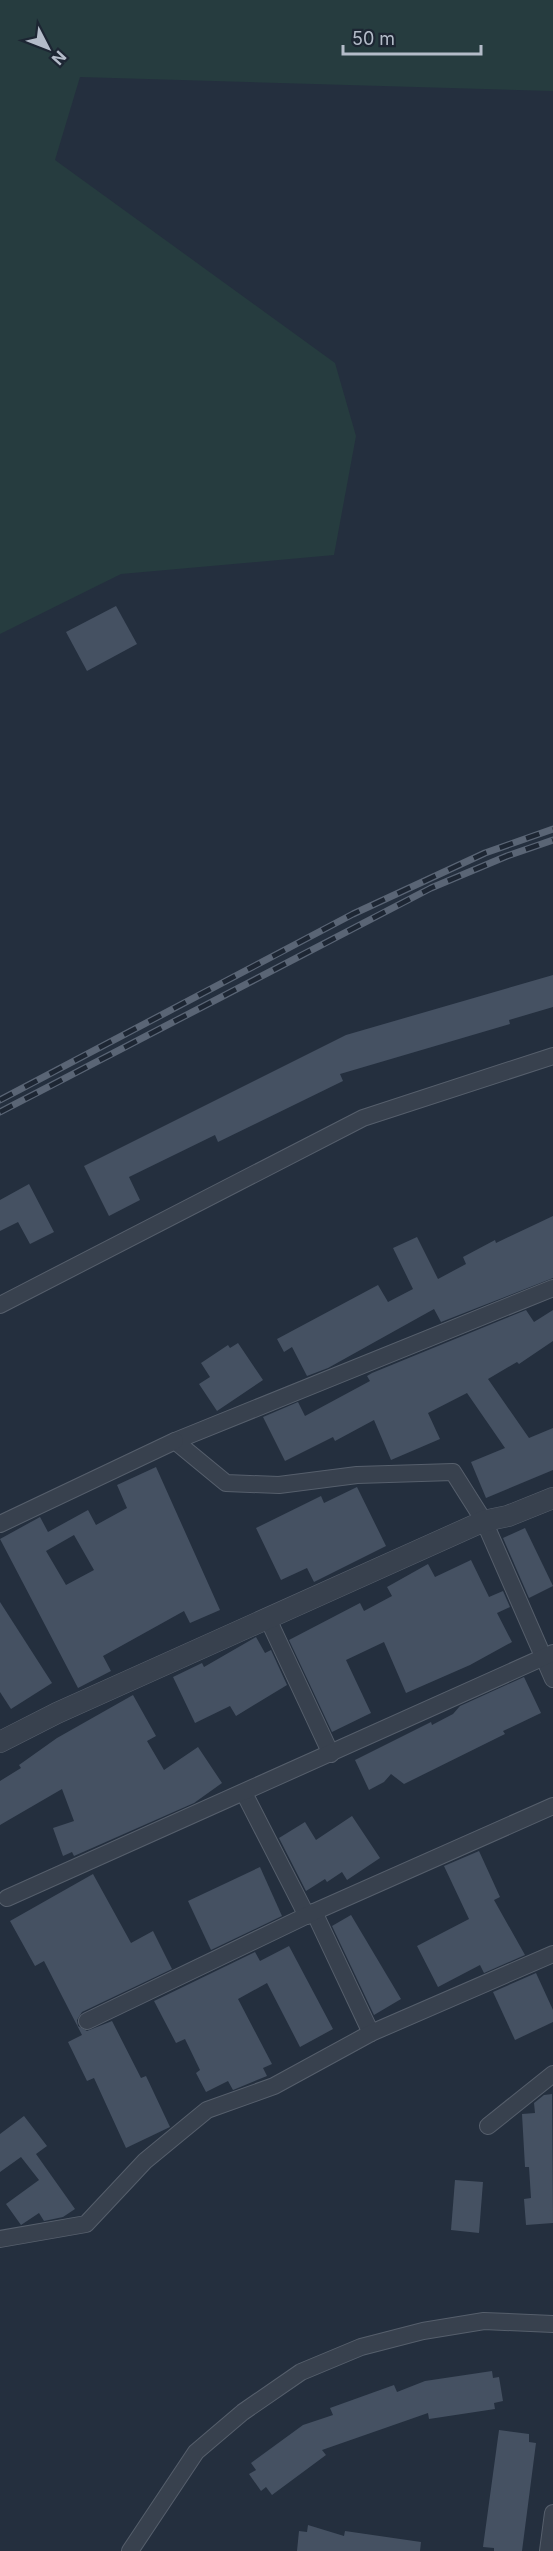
<svg xmlns="http://www.w3.org/2000/svg" width="553" height="2551" font-family="Inter,sans-serif">
<style>
.green{fill:#263c3f}
.building{fill:#455162;fill-rule:evenodd}
.lines{fill:none;stroke-linecap:round;stroke-linejoin:round}
.minor-casing{stroke:#565f6c;stroke-width:18}
.tertiary-casing{stroke:#565f6c;stroke-width:22}
.minor{stroke:#38414e;stroke-width:16}
.tertiary{stroke:#38414e;stroke-width:21}
.rail-casing{stroke:#5a6575;stroke-width:7}
.rail{stroke:#1d2633;stroke-width:4.5;stroke-dasharray:14;stroke-linecap:butt}
</style>
<rect width="100%" height="100%" fill="#242f3e"/>
<!-- green -->
<polygon class="green" points="0,0 553,0 553,91 80,77 55,160 335,363 356,436 334,555 121,574 0,634"/>
<!-- building -->
<g class="building">
<polygon points="116,606 137,644 87,671 66,632"/>
<polygon points="553,975 553,1007 509,1020 510,1024 340,1074 343,1081 218,1142 215,1135 129,1177 140,1200 109,1216 84,1166 346,1035"/>
<polygon points="29,1184 54,1232 30,1244 18,1222 0,1231 0,1200"/>
<polygon points="553,1216 553,1278 441,1322 434,1309 328,1368 307,1376 292,1347 284,1352 277,1339 378,1285 388,1302 413,1289 393,1248 417,1237 438,1279 466,1264 463,1257 495,1240 496,1243"/>
<polygon points="526,1310 534,1322 553,1310 553,1341 519,1364 517,1362 488,1379 529,1438 553,1428 553,1470 486,1498 471,1462 505,1448 467,1393 428,1413 440,1439 391,1460 374,1420 335,1441 333,1437 285,1461 263,1417 298,1402 305,1416 370,1381 367,1376 372,1373"/>
<polygon points="238,1343 263,1380 217,1411 199,1384 210,1377 201,1363 228,1345 230,1348"/>
<path d="M156 1467 220 1610 190 1623 184 1611 103 1656 111 1671 78 1688 0 1539 40 1517 48 1532 88 1510 96 1525 127 1508 117 1485ZM74 1535 94 1570 66 1585 46 1551Z"/>
<polygon points="357,1487 386,1546 314,1582 307,1568 281,1580 256,1528 321,1496 324,1503"/>
<polygon points="525,1528 553,1586 529,1598 503,1538"/>
<polygon points="471,1560 489,1597 503,1591 510,1607 497,1613 512,1642 470,1665 406,1693 384,1642 346,1660 371,1713 332,1732 289,1640 360,1603 364,1611 392,1596 387,1587 428,1564 435,1577"/>
<polygon points="0,1602 52,1683 11,1709 0,1692"/>
<polygon points="256,1637 265,1653 271,1650 287,1685 236,1716 230,1706 195,1723 173,1677 202,1663 204,1667"/>
<polygon points="524,1677 541,1713 503,1731 505,1734 404,1784 391,1774 384,1782 369,1790 355,1760 431,1722 432,1725 453,1714 460,1706"/>
<polygon points="133,1695 156,1736 147,1741 164,1770 198,1747 222,1783 194,1803 74,1856 72,1852 63,1856 53,1828 74,1821 62,1789 0,1825 0,1781 21,1768 19,1765 57,1738"/>
<polygon points="352,1816 380,1858 347,1880 342,1872 327,1882 325,1879 306,1891 279,1838 305,1822 316,1840"/>
<polygon points="479,1851 500,1897 494,1900 525,1955 484,1973 480,1965 438,1987 417,1946 469,1919 444,1866"/>
<polygon points="260,1867 282,1916 211,1950 188,1901"/>
<polygon points="93,1874 131,1943 153,1931 172,1969 82,2012 77,2020 78,2026 87,2031 112,2021 141,2078 146,2076 170,2127 126,2148 94,2078 87,2081 68,2042 82,2035 44,1961 35,1966 10,1921"/>
<polygon points="351,1915 401,1999 374,2015 332,1926"/>
<polygon points="289,1946 333,2029 300,2047 267,1983 238,1999 272,2064 263,2068 267,2076 233,2090 228,2081 206,2092 196,2073 200,2070 185,2039 176,2043 154,2001 255,1952 260,1961"/>
<polygon points="536,1973 553,2010 553,2022 515,2040 493,1992"/>
<polygon points="552,2094 553,2223 526,2225 524,2199 531,2198 529,2167 525,2167 522,2114 535,2113 534,2103 544,2095"/>
<polygon points="24,2116 47,2146 36,2154 75,2209 63,2217 44,2221 39,2213 21,2225 6,2204 39,2180 21,2157 0,2172 0,2134"/>
<polygon points="455,2180 483,2182 479,2233 451,2230"/>
<polygon points="492,2371 493,2378 499,2377 503,2401 494,2403 495,2409 429,2419 428,2413 322,2450 326,2455 272,2495 266,2487 261,2491 249,2474 256,2470 251,2463 303,2425 333,2415 330,2408 394,2385 397,2392 425,2381"/>
<polygon points="499,2430 529,2434 529,2442 536,2443 522,2551 494,2551 494,2548 483,2547"/>
<polygon points="308,2525 344,2536 345,2531 421,2542 420,2551 297,2551 299,2531 307,2532"/>
</g>
<g class="lines">
<!-- minor casing -->
<g class="minor-casing">
<g id="minor">
<polyline points="553,1288 175,1441 226,1483 279,1485 357,1475 453,1472 484,1521 553,1679"/>
<polyline points="0,1305 363,1118 553,1056"/>
<polyline points="0,1524 175,1441"/>
<polyline points="268,1619 331,1754"/>
<polyline points="244,1793 307,1916"/>
<polyline points="7,1898 553,1653"/>
<polyline points="314,1912 371,2033"/>
<polyline points="87,2021 314,1912 553,1806"/>
<polyline points="488,2126 553,2074"/>
<polyline points="0,2239 86,2224 145,2161 207,2110 274,2086 371,2033 553,1954"/>
<polyline points="130,2551 196,2452 243,2412 301,2372 361,2347 423,2331 484,2321 553,2324"/>
<polyline points="548,2551 553,2513"/>
</g>
</g>
<!-- tertiary casing -->
<g class="tertiary-casing">
<polyline id="tertiary" points="0,1742 57,1713 484,1521 508,1516 553,1498"/>
</g>
<!-- minor -->
<use href="#minor" class="minor"/>
<!-- tertiary -->
<use href="#tertiary" class="tertiary"/>
<!-- rail casing -->
<g class="rail-casing">
<g id="rail">
<polyline points="0,1100 353,914 485,853 553,829"/>
<polyline points="0,1112 431,888 507,856 553,840"/>
</g>
</g>
<!-- rail -->
<use href="#rail" class="rail"/>
</g>
<!-- north arrow -->
<g transform="translate(48 48) rotate(132)" stroke="#1d2633" stroke-width="4.5" paint-order="stroke">
<path d="M0-4.5L10 22L0 15L-10 22Z" fill="#b4bcc9"/>
<text y="-9" font-size="16" font-weight="bold" text-anchor="middle" fill="#b4bcc9">N</text>
</g>
<!-- scale -->
<path d="M343 45v9h138v-9" fill="none" stroke="#b4bcc9" stroke-width="3"/>
<text x="352" y="45" font-size="18" fill="#b4bcc9" stroke="#1d2633" stroke-width="4.5" paint-order="stroke">50 m</text>
</svg>
